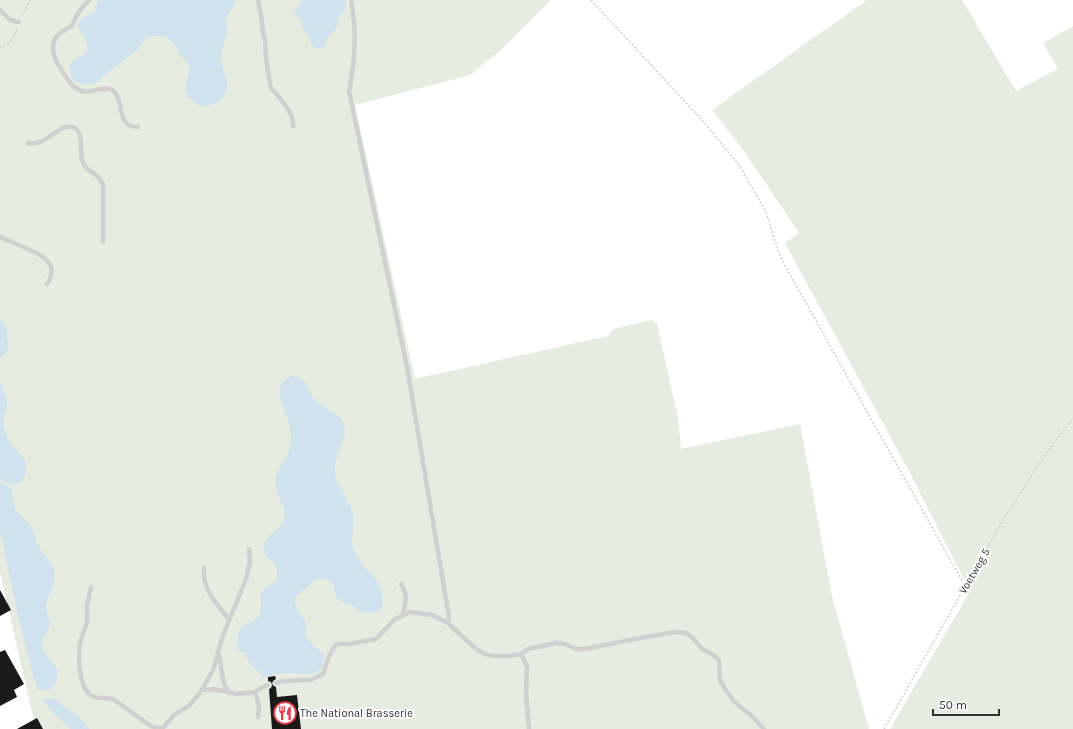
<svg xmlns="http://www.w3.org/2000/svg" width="1073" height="729" font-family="Karla,sans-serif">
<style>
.green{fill:#e6ecdf}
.water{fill:#cfe2ee}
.building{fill:#1a1a1a}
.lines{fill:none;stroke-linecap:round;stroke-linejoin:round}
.path{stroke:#cdcdcd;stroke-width:1.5;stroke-dasharray:2 2;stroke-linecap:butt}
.lane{stroke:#d0d0d0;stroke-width:4.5}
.labels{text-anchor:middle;stroke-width:4;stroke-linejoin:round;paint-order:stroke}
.street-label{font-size:11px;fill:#333;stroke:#fff}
.poi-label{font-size:11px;fill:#333;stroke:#fff;text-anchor:start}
</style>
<rect width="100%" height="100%" fill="#fff"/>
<!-- green -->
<g class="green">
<polygon points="0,0 551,0 501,50 470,75 355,105 415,379 608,336 613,329 652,320 657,324 678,418 681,449 800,424 832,596 869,729 36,729 0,573"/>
<polygon points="867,0 962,0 1016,91 1058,69 1043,43 1073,26 1073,729 890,729 970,591 910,473 785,243 799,233 739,144 712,110"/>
</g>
<!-- water -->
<g class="water">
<path d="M99 0H236L234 6 226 17 228 31 222 49 221 59 222 66 227 82V89L221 100 214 104 208 106H201L197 104 189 98 186 91V82L189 71 188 63 180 55 177 48 172 42 167 38 160 36H152L145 39 138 49 97 82C90 86 81 84 74 81 59 57 85 60 87 49 90 33 62 25 94 12Z"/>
<path d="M302 0H346L345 9 339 18 336 29 329 35 327 38 326 47C322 49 316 48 312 46L310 40 301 25V22L299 18 294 13Z"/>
<path d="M0 320 5 324 8 331C4 338 11 345 7 351 6 354 2 356 0 358Z"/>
<path d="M291 376C310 376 306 393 317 402 325 410 339 412 343 422 350 440 333 455 335 472 337 486 350 500 353 514 355 525 350 537 353 548 355 553 358 559 362 564 365 569 370 572 374 577 383 586 385 600 380 611 374 613 365 614 359 611 357 609 354 607 352 606 347 604 341 602 338 599 332 592 338 582 326 579 319 577 315 581 310 585 306 590 299 591 296 597 292 607 301 611 304 619 308 626 304 633 308 639 312 645 318 650 324 654 324 657 324 661 323 664 319 680 298 672 287 673 282 673 276 674 271 675 268 676 266 678 262 678L258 671 249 662 245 653 238 651C237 643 236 629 245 625 251 622 257 621 260 614 263 606 258 597 263 589L270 585 277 580C277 574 278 567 273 562 270 559 264 556 264 551 262 537 278 532 283 521 289 508 274 494 275 481 276 465 290 459 291 442 291 438 291 432 290 427 286 411 268 387 291 376Z"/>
<path d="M0 381C3 387 8 396 7 404 7 411 2 418 4 425 5 432 8 440 12 445 16 450 21 453 24 459 28 467 26 483 15 484 10 484 4 481 0 479Z"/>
<path d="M0 482 8 485 12 488C13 495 12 505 17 512 21 517 28 521 31 527 35 534 35 541 39 547 44 556 52 561 54 570 58 586 47 593 46 606 45 613 51 619 49 627 47 633 41 640 43 647 46 662 64 663 55 685L49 690H37L22 633 0 533Z"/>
<polygon points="53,698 78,716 89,729 71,729 54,714 43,700"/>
</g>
<!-- building -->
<g class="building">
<polygon points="0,590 11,610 0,616"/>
<polygon points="5,650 24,684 14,690 17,697 0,706 0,652"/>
<polygon points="275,676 276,679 273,681 272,684 274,686 276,687 277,697 297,695 301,729 272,729 269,689 271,688 272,685 271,682 268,681 268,677"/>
<polygon points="37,718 43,729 17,729"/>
</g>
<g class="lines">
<!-- path -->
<g class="path">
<polyline points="591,0 702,120 739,165 766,212 777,247 784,264 965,586"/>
<polyline points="22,16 30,0"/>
<path d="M0 47C9 44 15 38 17 29"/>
<polyline points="884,729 1003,520 1046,453 1073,418"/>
</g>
<!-- lane -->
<g class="lane">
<path d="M89 0C86 4 82 7 79 12 76 16 75 21 72 25 68 29 63 30 59 34 47 45 55 61 63 72 68 80 72 88 82 91 91 94 103 85 112 90 123 97 118 119 129 125 132 127 136 127 138 127"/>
<path d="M258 0 262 21 263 34 265 39 266 57 270 84 271 88C280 98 294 113 293 126"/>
<polyline points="0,10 10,20 19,22"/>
<path d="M28 143C46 148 61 120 75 128 85 135 78 152 83 163 87 173 99 173 103 184V242"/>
<path d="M0 237C8 240 15 243 23 247 40 254 61 263 47 284"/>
<path d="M204 568C202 589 216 604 229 619"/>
<path d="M401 584C409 598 405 601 403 615"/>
<path d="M91 587C90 593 88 599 87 605 87 610 87 615 87 621 86 629 81 636 80 644 78 657 79 685 89 694 95 700 106 697 113 699L151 726 162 729 174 715 190 705 202 690 213 670 216 661 222 638 246 579 250 562 249 549"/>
<polyline points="448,623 465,639 474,647 484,654 493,656 509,656 521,654 528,649 557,643 565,644 576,649 585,649 630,640 674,632 686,633 692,637 702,649 715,656 718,659 719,662 720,680 725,689 734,701 739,706 751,715 764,729"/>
<path d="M218 653C223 666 220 682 229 692"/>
<polyline points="521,654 527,666 526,693 529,729"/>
<path d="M276 683 283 681 311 680 323 674 329 656 336 644H350L376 639 395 619 410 612 432 615 448 623 449 617 407 367 349 91C355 62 357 30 351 0"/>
<polyline points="202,690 214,689 237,694 255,692"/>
<polyline points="258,717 259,706 255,692 261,688 268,685"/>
</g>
</g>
<!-- icons -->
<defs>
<g id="restaurant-ring" transform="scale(1.15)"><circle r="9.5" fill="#fff" stroke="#e63946" stroke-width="1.5"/><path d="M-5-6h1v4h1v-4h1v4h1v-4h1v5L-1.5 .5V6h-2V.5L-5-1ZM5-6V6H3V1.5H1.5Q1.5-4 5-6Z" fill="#e63946"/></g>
</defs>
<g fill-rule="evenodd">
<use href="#restaurant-ring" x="285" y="713"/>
</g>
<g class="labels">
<!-- street labels -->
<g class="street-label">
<text transform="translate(974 571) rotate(-60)" y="4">Voetweg 5</text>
</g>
<!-- poi labels -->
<g class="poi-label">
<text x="300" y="717">The National Brasserie</text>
</g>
</g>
<!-- scale -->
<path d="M933 709v6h66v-6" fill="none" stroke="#333333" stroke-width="2"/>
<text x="939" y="709" font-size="12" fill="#333333" stroke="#ffffff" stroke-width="3" paint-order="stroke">50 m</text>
</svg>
